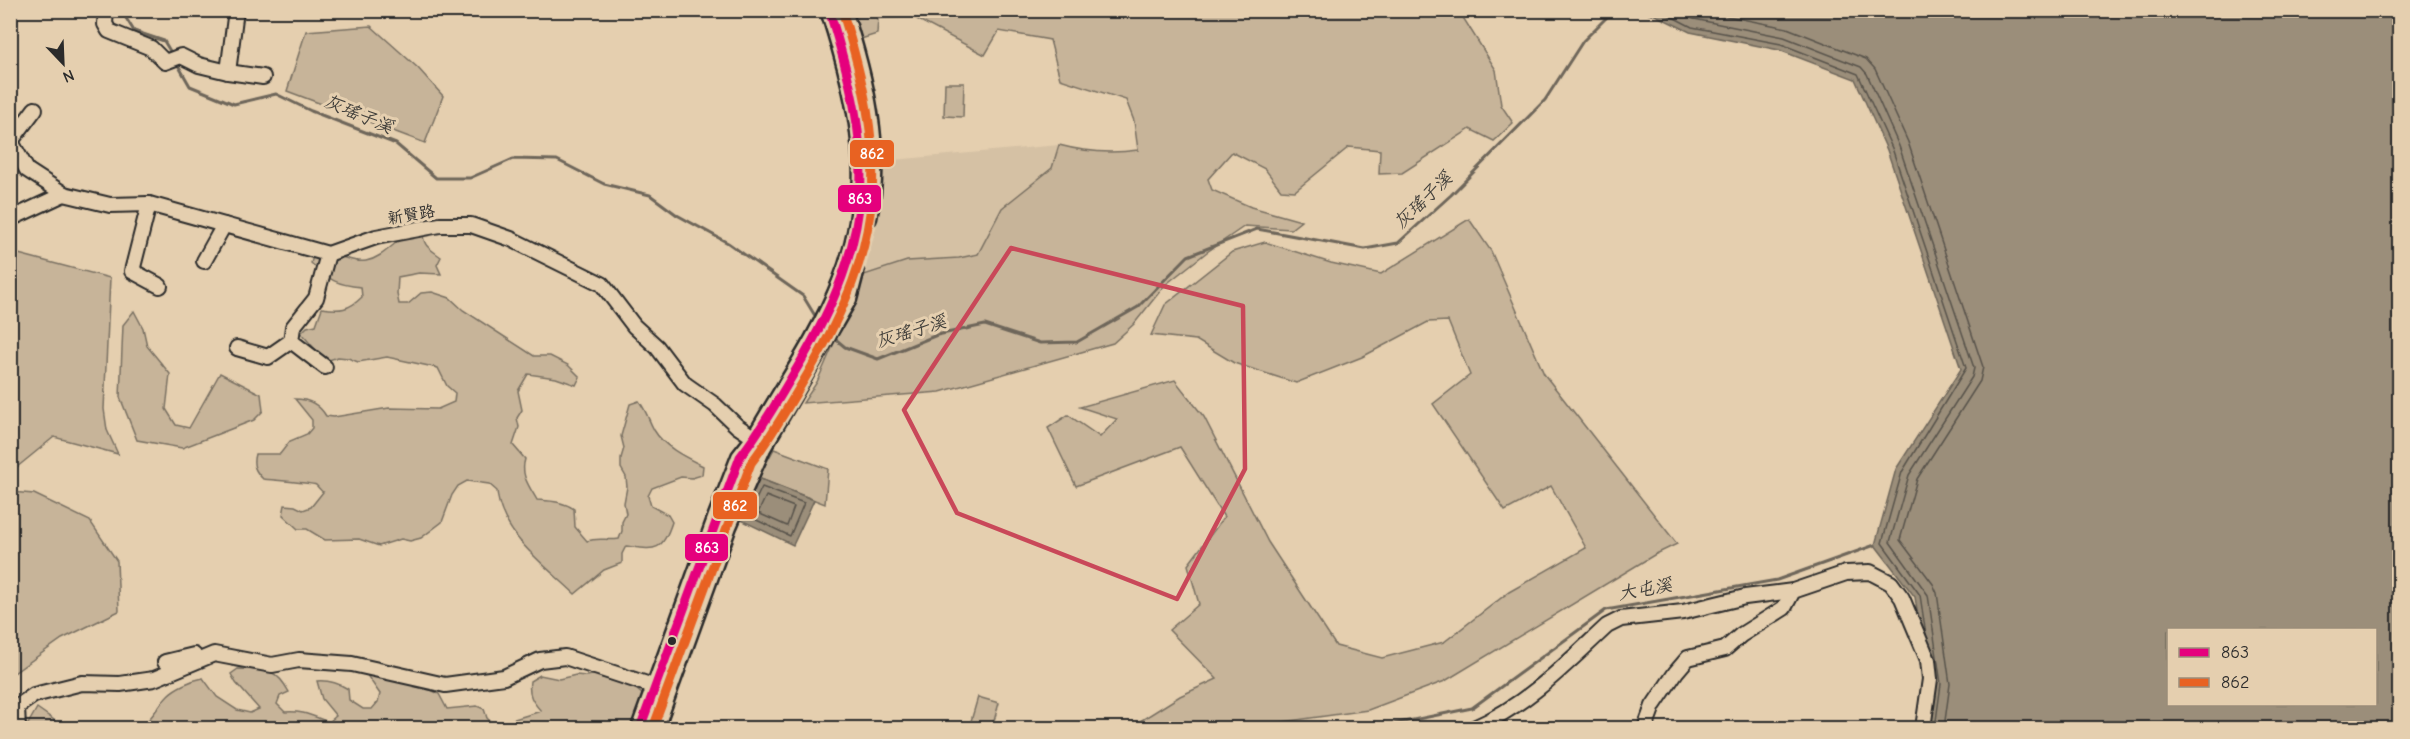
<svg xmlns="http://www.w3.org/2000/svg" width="2410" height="739" font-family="'Comic Neue','LXGW WenKai TC',sans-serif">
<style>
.built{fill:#d5c1a4}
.green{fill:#c7b499;stroke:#797062;stroke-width:1.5}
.water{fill:#9b8e7a;stroke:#6e665a;stroke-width:1.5;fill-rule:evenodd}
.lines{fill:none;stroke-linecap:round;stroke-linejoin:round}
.shore{stroke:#58534b;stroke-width:1.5}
.stream{stroke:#6e665a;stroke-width:3}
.minor-casing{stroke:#2b2b2b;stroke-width:18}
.major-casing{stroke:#2b2b2b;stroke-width:21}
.minor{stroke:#e5cfaf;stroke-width:14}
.major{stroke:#e5cfaf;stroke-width:16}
.bus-1-casing{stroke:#e5cfaf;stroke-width:14}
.bus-2-casing{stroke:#e5cfaf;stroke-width:14}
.bus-1{stroke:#e5007d;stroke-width:9}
.bus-2{stroke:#e86222;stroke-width:9}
.marked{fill:none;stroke:#c94859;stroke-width:4.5;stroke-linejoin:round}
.bus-dot{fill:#2b2b2b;stroke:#e5cfaf;stroke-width:2}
.labels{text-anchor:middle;stroke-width:6;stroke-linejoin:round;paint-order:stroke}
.street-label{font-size:16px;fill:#2b2b2b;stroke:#e5cfaf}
.water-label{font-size:18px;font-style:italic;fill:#413f3b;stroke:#e5cfaf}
.line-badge{stroke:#e5cfaf;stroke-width:2}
.badge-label{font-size:16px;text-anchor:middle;font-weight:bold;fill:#fff}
</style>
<rect width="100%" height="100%" fill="#e5cfaf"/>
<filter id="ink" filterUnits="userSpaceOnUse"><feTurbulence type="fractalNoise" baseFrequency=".0167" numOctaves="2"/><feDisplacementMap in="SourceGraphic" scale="12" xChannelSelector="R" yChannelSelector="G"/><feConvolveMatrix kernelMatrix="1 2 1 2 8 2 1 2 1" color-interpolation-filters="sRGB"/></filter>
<g filter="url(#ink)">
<!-- built -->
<polygon class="built" points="1059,145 1052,168 1002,208 978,254 959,258 907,261 864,275 877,224 882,161"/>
<!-- green -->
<g class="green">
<path d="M852 11H1459L1496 70 1501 105 1513 123 1494 141 1470 129 1402 173 1379 174 1380 150 1349 147 1295 191 1281 190 1265 169 1232 152 1208 179 1212 190 1251 207 1301 221 1291 229 1245 226 1207 252 1165 285 1134 324 1113 343 940 392 803 403 817 382 864 275 907 261 959 258 978 254 1002 208 1052 168 1059 145C1085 152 1111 154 1138 150L1134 121 1126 100 1060 79 1050 40 999 31 985 55 913 17 878 18 877 34 861 39Z"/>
<polygon points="371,26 418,68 443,96 425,143 287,91 306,31"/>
<polygon points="945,83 964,83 963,117 944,116"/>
<polygon points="1469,219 1491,251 1544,374 1677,544 1654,555 1445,681 1368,710 1239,728 1129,728 1180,696 1217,679 1169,630 1199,604 1188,565 1224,517 1180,447 1076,486 1048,428 1068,415 1100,437 1117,419 1080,407 1175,380 1204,417 1268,542 1336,646 1382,658 1444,642 1509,592 1586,548 1551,486 1505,511 1433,404 1470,375 1448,321 1428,322 1362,357 1296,383 1234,363 1196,340 1151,335 1165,305 1232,252 1265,242 1331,263 1381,274"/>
<path d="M423 229C422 246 429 248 441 257L437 265 441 274 419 273 398 277 397 294 399 304H408L421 293 432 292 450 298 463 310 534 356H550L568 365 580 377 576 385 556 378 528 374 518 391 522 410 517 418 519 427 513 445 525 459C520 475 529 486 537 500 551 501 562 501 574 509L575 527 587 541C599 537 607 541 619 539L622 531V522L626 514 624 503 627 487 626 477 621 468V458L624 448 621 436 630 404 639 401C647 412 648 419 654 430 664 447 685 457 703 466L702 475 692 478 681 477 652 488 648 496 651 506 668 515 672 522C662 553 655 550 626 546L622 554V563L604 570 575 594C545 565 501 535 497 491L489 484 467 481 458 486 452 495 442 522 421 538 410 541 401 539 379 546 359 539 325 540 307 529H298L283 515 285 505 295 506 303 510 311 507 323 492C322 492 317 486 316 485 312 483 271 480 263 479 255 471 252 465 255 454H280L290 441 307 434 312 428V420L295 399C309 399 319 404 326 416L334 417 389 408 438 409 454 402 455 393 447 386 438 368 387 357 358 362 348 358 338 357 329 360 321 356 301 333 307 327 316 325 322 308C340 311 349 310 362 297L361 287C337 285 329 280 311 263L314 253C322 254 330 255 338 256 347 258 355 263 366 261 388 257 400 231 423 229Z"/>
<polygon points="11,252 110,278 104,409 107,430 118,454 54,437 11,472"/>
<polygon points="134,311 143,328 147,346 170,374 166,409 176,425 189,428 220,373 261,394 263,411 254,420 182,448 137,440 120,397 123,325"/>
<polygon points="774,449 828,469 825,504 758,478"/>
<polygon points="11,492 34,494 90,521 117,561 119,611 62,639 11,675"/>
<path d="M238 669C264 670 275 666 289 692L280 696 277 704 285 712C302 710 314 717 329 722L336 716 322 699 317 681C329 680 338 683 348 689L349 700 363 709H372L378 702 380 694 364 671 380 670 415 686 431 690 439 694 447 709 477 706 484 709 487 718 494 725 541 711C532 701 528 695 530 681L540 675 559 679 576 675 586 676 607 673 630 684 643 695 635 728H130C135 724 141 726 147 721 155 714 160 703 168 695 176 687 192 680 203 678L217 697 237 710 250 713 259 709 236 683 231 674Z"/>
<polygon points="978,697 999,703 992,728 969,728"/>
<polygon points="37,708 54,720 55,728 32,728 28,724"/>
</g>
<!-- water -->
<g class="water">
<path d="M1630 11H2399V728H1921L1928 686 1915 597 1875 545 1896 469 1961 369 1887 150 1855 79 1779 50 1690 32 1653 14ZM2168 630H2376V704H2168Z"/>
<polygon points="758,478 814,500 793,545 739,519"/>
</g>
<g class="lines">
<!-- shore -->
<g class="shore">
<polyline points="1659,10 1692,27 1781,44 1858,74 1892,148 1966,368 1902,472 1882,543 1920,595 1926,635"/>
<polyline points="1676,10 1694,19 1784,37 1861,67 1867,74 1899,146 1974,368 1972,377 1909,475 1890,542 1928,595 1941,684 1935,728"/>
<polyline points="1697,10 1787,28 1866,59 1875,69 1908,142 1983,367 1980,381 1917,479 1900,540 1933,584 1937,593 1950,684 1944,728"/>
<polygon points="762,487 804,503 790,536 748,516"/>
<polygon points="766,496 794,507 787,526 758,513"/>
</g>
<!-- stream -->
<g class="stream">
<polyline points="121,10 134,31 164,41 170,51"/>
<polyline points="178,65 190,86 234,104 276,94 311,111 396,144 436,178 470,178 513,159 557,160 604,184 650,195 677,215 728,243 803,296 817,319"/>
<polyline points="833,337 845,347 878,359 937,335 985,325 1040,343 1077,342 1138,307 1188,256 1257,229 1365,249 1398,243 1451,195 1545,100 1583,41 1614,10"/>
<polyline points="1374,728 1472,708 1606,610 1777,580 1875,545"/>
</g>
<!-- minor casing -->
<g class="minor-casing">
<g id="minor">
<polyline points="106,10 105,24 109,31 151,48 165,62 181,56 199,65 228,72 236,10"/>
<polyline points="228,72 263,77"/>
<polyline points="10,140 27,170 64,194"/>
<polyline points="11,141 35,109"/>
<polyline points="149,204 132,271 160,286"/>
<polyline points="10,219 64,194 110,205 149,204 328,254 376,237 440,225 471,225 511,239 602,284 634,326 657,347 685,384 715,405 737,426 762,443"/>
<polyline points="204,261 224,225"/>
<polyline points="291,341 325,367"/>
<polyline points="237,348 268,357 291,341 293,327 316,298 328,254"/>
<polyline points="165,662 194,655"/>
<polyline points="18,728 17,707 34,695 82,683 120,684 154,679 214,654 272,665 299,660 352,664 445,685 504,677 540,660 565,657 665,690"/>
<path d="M1474 728C1527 705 1566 664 1607 626L1621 619 1683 612 1745 597 1793 591 1846 573 1870 572 1891 583 1902 598 1928 660 1930 679 1923 728"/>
<polyline points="1645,728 1653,706 1676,672 1688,658 1725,649 1741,635 1784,608 1793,591"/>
</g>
</g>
<!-- major casing -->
<g class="major-casing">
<g id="major">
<path d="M843 10C864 76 883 149 868 218"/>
<path d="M640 728 717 516 740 457 755 438C784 387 819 337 841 282 879 189 859 102 829 10"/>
<polyline points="655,728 728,526 762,448 848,299 855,272"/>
</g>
</g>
<!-- minor -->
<use href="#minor" class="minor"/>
<!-- major -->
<use href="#major" class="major"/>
<!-- bus-1 casing -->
<g class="bus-1-casing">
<path id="bus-1" d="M640 728 740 457C762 429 779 398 797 368 877 234 875 157 829 10"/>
</g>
<!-- bus-2 casing -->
<g class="bus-2-casing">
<path id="bus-2" d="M653 728 751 463C772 436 789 405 807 375 887 239 888 159 842 10"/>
</g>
<!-- bus-1 -->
<use href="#bus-1" class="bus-1"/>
<!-- bus-2 -->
<use href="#bus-2" class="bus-2"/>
</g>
</g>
<!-- marked area -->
<path class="marked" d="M1011 248 1243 306 1245 469 1177 599 957 513 904 410Z"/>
<!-- markers -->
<circle class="bus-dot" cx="672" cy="641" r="5"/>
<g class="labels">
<!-- street labels -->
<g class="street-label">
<text transform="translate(411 214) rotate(-10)" y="6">新賢路</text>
</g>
<!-- water labels -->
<g class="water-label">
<text transform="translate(359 114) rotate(23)" y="6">灰瑤子溪</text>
<text transform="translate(1423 200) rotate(-44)" y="6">灰瑤子溪</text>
<text transform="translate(911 331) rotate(-17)" y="6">灰瑤子溪</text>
<text transform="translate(1645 589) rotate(-10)" y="6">大屯溪</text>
</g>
</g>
<g class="line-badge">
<rect x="849" y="139" width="46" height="29" rx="6" fill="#e86222"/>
<rect x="837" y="184" width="45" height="29" rx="6" fill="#e5007d"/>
<rect x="712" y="491" width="46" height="29" rx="6" fill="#e86222"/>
<rect x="684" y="533" width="45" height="29" rx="6" fill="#e5007d"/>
</g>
<g class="badge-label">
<text x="872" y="159">862</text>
<text x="860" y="204">863</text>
<text x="735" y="511">862</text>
<text x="707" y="553">863</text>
</g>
<!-- margin -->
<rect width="2410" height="739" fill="none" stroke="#e5cfaf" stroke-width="36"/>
<rect x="18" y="18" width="2374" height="703" fill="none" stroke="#2b2b2b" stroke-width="2" filter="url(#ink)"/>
<!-- legend -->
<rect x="2167" y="628" width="210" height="78" fill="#e5cfaf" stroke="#9b8d7a" stroke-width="1.5"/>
<rect x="2179" y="648" width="30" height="9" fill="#e5007d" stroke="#9b8d7a" stroke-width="1.5"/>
<text x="2221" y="658" font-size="18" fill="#2b2b2b">863</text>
<rect x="2179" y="678" width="30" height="9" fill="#e86222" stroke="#9b8d7a" stroke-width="1.5"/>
<text x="2221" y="688" font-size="18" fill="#2b2b2b">862</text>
<!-- north arrow -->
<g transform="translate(63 63) rotate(157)" stroke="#e5cfaf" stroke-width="4.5" paint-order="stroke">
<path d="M0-4.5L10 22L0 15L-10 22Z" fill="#2b2b2b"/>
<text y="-9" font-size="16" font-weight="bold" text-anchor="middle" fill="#2b2b2b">N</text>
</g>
</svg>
